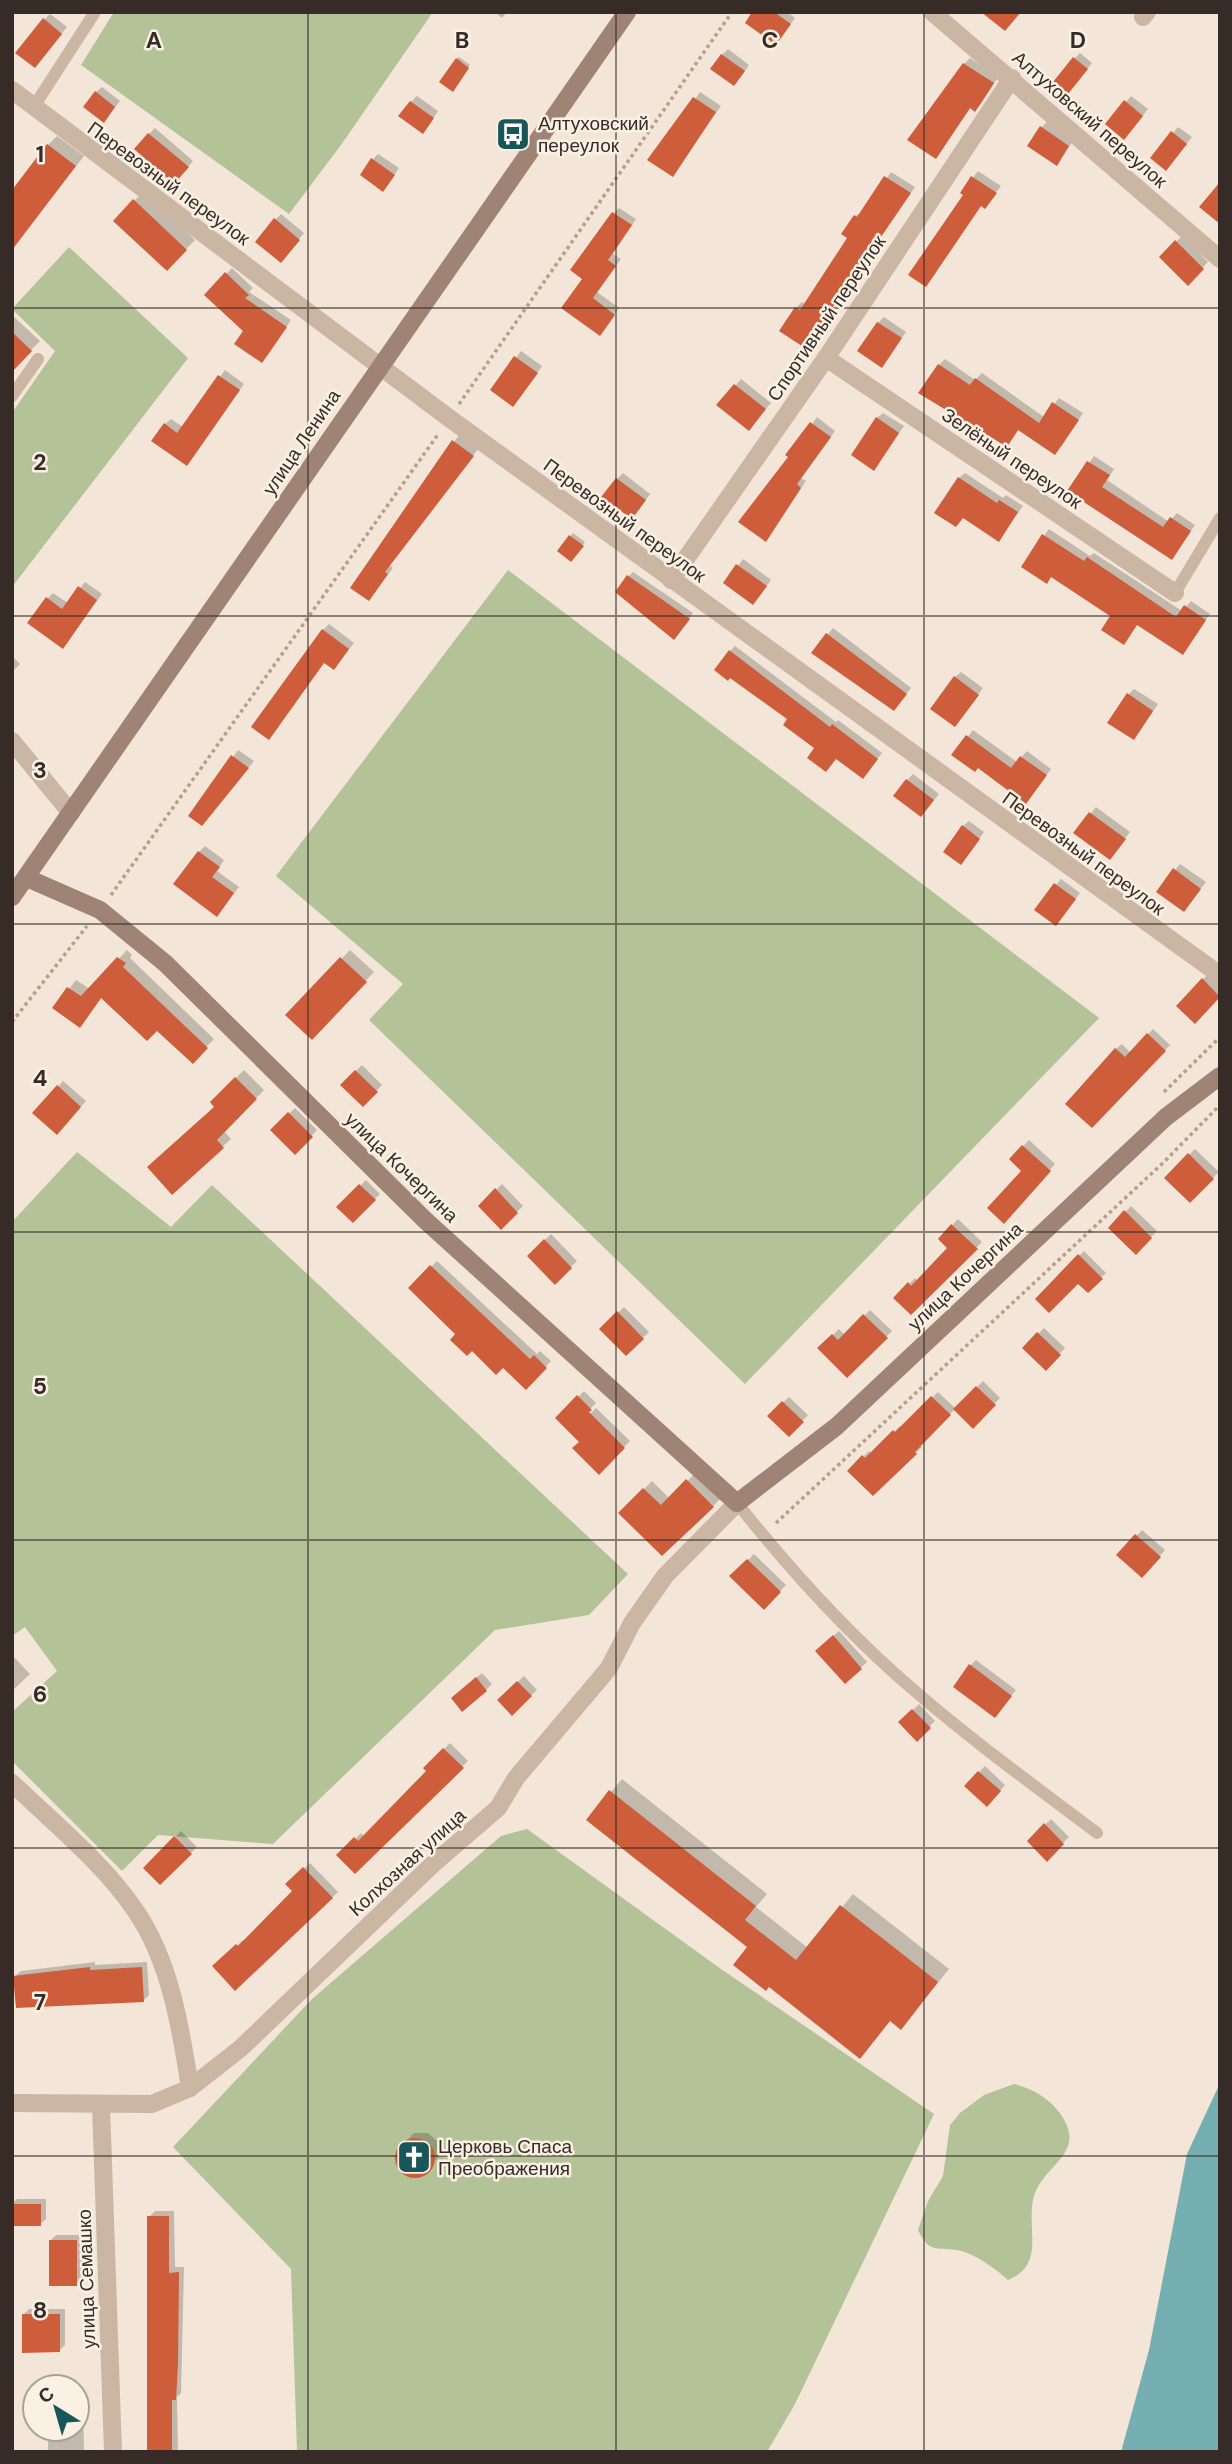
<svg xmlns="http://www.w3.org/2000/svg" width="1232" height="2464" font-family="'DM Sans',sans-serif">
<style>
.green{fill:#b4c297}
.water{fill:#75afb1}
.shadow{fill:#0003}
.building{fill:#cd5d3b}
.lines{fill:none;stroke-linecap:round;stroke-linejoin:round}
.path{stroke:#b79f8d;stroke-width:3.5;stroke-dasharray:3.5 3.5;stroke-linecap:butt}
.service{stroke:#cbb5a3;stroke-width:12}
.minor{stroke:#cbb5a3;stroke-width:18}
.secondary{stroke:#9f8375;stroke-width:18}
.grid{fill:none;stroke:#362b26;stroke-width:2;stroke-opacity:0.55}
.labels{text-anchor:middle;stroke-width:5;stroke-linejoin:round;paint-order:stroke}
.street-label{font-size:19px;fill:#362b26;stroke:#faf0e4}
.poi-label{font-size:19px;fill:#362b26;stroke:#faf0e4;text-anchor:start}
.grid-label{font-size:23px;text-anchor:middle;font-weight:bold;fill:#362b26;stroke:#faf0e4;stroke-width:5;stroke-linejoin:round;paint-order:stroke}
</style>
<rect width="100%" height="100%" fill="#f3e6d8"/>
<!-- green -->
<g class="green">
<polygon points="114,12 433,12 341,145 289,214 81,65"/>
<polygon points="69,247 188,358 12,587 12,413 55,351 12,309"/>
<polygon points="508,570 1099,1018 745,1384 369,1020 403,984 276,876"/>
<polygon points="77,1152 171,1227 212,1185 628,1574 589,1615 495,1630 273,1844 158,1835 122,1871 12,1761 12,1712 57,1671 25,1627 12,1636 12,1222"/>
<polygon points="527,1829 721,1969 934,2114 795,2404 767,2452 297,2452 291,2269 173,2147 312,1999 501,1836"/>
<path d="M1014 2084C1033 2089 1047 2097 1059 2112 1091 2155 1040 2164 1033 2200 1027 2230 1045 2265 1008 2280 996 2269 980 2258 965 2252 941 2244 931 2258 918 2230L928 2201 943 2176 950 2125 960 2113 984 2095Z"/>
</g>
<!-- water -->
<polygon class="water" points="1220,2083 1220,2452 1121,2452 1149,2350 1187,2154"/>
<!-- shadow -->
<g class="shadow">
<polygon points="495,12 507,12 502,18"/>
<polygon points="754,12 787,12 795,18 781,37"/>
<polygon points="50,14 67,27 41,60 44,20"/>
<polygon points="728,49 749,65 740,78 722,55"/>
<polygon points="1080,53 1092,63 1074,86 1074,59"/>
<polygon points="459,57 470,65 455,87 457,59"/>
<polygon points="970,58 998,77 981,104 975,110 971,107 936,157 964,64"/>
<polygon points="102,87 120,101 109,115 96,92"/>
<polygon points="700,92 721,106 673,175 669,136"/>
<polygon points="417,96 438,111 428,126 411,102"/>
<polygon points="1131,96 1148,109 1130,132 1126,102"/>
<polygon points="1047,122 1074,140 1056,164 1041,128"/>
<polygon points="1178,127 1192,137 1171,163 1153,158"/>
<polygon points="155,128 193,161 180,176 149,134"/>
<polygon points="57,136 84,156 17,241 48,145"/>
<polygon points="378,154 399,168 388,184 373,159"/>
<polygon points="978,171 1001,186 985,207 962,192"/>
<polygon points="891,172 915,187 805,345 796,308 802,302 806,305 850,238 855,216 863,212"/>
<polygon points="143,192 195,240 167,269 134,201"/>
<polygon points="619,208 636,219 613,254 621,259 597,292 619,308 605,328 585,278 613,214"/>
<polygon points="281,214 304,233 286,255 275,220"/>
<polygon points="1182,236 1208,262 1188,283 1161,257"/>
<polygon points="232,268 253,288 249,292 291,320 268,355 206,295"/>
<polygon points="12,315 40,341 12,370"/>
<polygon points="884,317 906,332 882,366 878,323"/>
<polygon points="521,351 542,366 519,399 492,389"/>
<polygon points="945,359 975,380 982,373 1044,417 1059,398 1083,413 1061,447 1019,429 1012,439 939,365"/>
<polygon points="225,370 244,384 187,464 165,424 171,419 183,427"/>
<polygon points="741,379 771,403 754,423 719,405"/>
<polygon points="883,413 904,426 874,468 877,418"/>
<polygon points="817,417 835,431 801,478 806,481 766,540 790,457"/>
<polygon points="459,435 478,449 389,565 393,568 374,593 352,587"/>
<polygon points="1094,456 1114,469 1107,480 1169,522 1177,513 1195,525 1172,558 1070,490"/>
<polygon points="623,473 650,494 638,511 617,479"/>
<polygon points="965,473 1003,498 1006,495 1023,506 999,540 959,478"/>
<polygon points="1049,529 1090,556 1094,553 1182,611 1191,601 1210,614 1188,647 1138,623 1124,643 1112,616 1052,576 1023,566"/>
<polygon points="573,533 585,542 574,557 559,551"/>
<polygon points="743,559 771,580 759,597 725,582"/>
<polygon points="633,572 693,613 679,633 628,577"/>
<polygon points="85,582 102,594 68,641 47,599 53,593 68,603"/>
<polygon points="329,624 354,643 339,662 323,630"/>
<polygon points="833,628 911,688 899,703 813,652"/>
<polygon points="735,646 836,722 838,720 882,753 868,771 816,748 730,651"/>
<polygon points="12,656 20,664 12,672"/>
<polygon points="961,672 983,688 960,719 955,677"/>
<polygon points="1134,689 1158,704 1139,732 1128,695"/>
<polygon points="973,730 1017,762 1027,751 1051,769 1031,796 954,755"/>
<polygon points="238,750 254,761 234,786 190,816"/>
<polygon points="913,774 939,794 927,809 907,780"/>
<polygon points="1096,807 1130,832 1115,852 1075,833"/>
<polygon points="969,821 984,832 966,857 963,826"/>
<polygon points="205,846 224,860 217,871 239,887 222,909 199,852"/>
<polygon points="1180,864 1206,882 1184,910 1175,870"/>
<polygon points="1061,879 1080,893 1061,918 1056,885"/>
<polygon points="127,950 132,955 130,958 214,1039 193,1061 157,1028 102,997 80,1026 54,1008 76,980 90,989"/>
<polygon points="350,950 374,972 312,1038 288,1015"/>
<polygon points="1209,973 1220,984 1220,995 1195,1021 1178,1005"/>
<polygon points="1153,1029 1170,1045 1092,1126 1116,1049 1122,1044 1131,1053"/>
<polygon points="362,1065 382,1085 363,1105 342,1085"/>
<polygon points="244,1070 264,1090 224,1131 231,1139 172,1192 216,1107 212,1102"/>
<polygon points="63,1081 86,1101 63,1127 58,1087"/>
<polygon points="295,1108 317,1130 295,1153 272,1130"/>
<polygon points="1029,1140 1055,1164 1010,1216 1024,1171 1011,1159"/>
<polygon points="1195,1149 1219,1172 1190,1201 1166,1178"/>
<polygon points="366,1180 380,1194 353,1220 339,1207"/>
<polygon points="502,1184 523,1206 501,1227 480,1206"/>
<polygon points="1131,1206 1157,1231 1136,1253 1110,1228"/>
<polygon points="958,1219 982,1242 911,1313 895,1298 915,1278 918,1281 950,1248 940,1238"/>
<polygon points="551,1234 577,1261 555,1282 529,1256"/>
<polygon points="1084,1251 1106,1273 1088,1291 1078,1281 1038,1299"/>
<polygon points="437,1261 537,1354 540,1351 551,1361 526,1387 503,1365 458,1334 410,1288"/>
<polygon points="624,1307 649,1332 626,1354 602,1329"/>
<polygon points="870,1310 892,1331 847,1376 820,1348 839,1329 845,1335"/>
<polygon points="1044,1328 1065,1348 1046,1368 1024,1348"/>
<polygon points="983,1381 1000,1398 973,1426 955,1409 919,1445 922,1447 873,1494 849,1471 869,1451 872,1454 900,1426 902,1428 938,1392 956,1409"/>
<polygon points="584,1391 596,1403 582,1417 584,1420 596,1408 630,1441 599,1472 581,1442 557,1418"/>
<polygon points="789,1397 808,1415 789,1435 769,1416"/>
<polygon points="695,1473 721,1498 690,1530 621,1513 652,1481 670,1499"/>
<polygon points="1142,1530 1165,1550 1148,1570 1119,1554"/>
<polygon points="754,1554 786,1585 764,1608 732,1576"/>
<polygon points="839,1631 867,1662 845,1682 823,1645"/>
<polygon points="12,1655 30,1674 12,1691"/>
<polygon points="976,1660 1016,1690 995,1716 970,1666"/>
<polygon points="482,1673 492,1684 486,1690 459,1692"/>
<polygon points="524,1676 537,1690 512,1713 499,1700"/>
<polygon points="919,1704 935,1721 917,1739 901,1722"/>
<polygon points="450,1743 468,1761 355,1871 339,1855 361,1833 365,1837 429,1771 425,1768"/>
<polygon points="985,1766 1005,1785 993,1799 966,1786"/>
<polygon points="622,1779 767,1894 756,1907 808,1948 853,1894 949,1969 912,2015 891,2020 750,1947 588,1819"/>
<polygon points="1051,1819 1069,1837 1047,1859 1029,1841"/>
<polygon points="181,1831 197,1847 160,1883 145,1868"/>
<polygon points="310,1863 338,1892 235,1988 214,1966 243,1940 244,1942 294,1891 288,1884"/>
<polygon points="95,1962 95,1965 147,1962 149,1995 143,2001 15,1976 21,1971"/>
<polygon points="414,2133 428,2133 438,2142 439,2156 424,2174 410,2176 398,2166 397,2151"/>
<polygon points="17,2199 46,2199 46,2219 40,2224 12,2225 12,2204"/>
<polygon points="155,2211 174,2211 175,2267 184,2267 181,2393 177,2397 178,2452 151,2452 149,2217"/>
<polygon points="56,2235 82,2235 82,2278 76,2284 50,2241"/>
<polygon points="29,2309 65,2309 65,2345 60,2350 23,2315"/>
<polygon points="77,2397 83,2397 84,2452 48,2452 48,2429 77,2429"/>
</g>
<!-- building -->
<g class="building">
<polygon points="752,12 774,12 791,24 776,45 745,23"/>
<polygon points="981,12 1021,12 1005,31"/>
<polygon points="43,18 62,34 35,68 15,53"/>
<polygon points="721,54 745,71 734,86 710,69"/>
<polygon points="1073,57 1088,69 1068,94 1053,82"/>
<polygon points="456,58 469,68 453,92 439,82"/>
<polygon points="963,63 994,83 975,112 970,108 936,159 907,140"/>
<polygon points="95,91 115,107 104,123 83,107"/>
<polygon points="693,97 716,112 673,177 647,160"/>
<polygon points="1124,100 1143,116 1124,140 1105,124"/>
<polygon points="410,101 434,118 423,134 398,116"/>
<polygon points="1040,126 1069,146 1057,166 1027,146"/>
<polygon points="1171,131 1187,144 1166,171 1150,158"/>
<polygon points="148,133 189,167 174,184 134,149"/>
<polygon points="47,144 76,166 12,250 12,190"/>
<polygon points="371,158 395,175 383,192 360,175"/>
<polygon points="884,176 911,193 805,348 779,331 795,307 800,310 847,238 841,234 854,215 857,217"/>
<polygon points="971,176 997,193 985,209 981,206 926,287 908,275 963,195 960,193"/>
<polygon points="1220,182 1220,224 1199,207"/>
<polygon points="133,199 187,250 167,271 113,221"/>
<polygon points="612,212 632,225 608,260 616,266 593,298 615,315 600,336 561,308 582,279 570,270"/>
<polygon points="274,218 300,240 281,263 255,242"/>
<polygon points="1175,240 1204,269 1188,286 1159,257"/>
<polygon points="225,272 249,295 245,298 287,327 262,363 234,344 243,331 204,295"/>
<polygon points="877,322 902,338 882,368 857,351"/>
<polygon points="12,332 32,351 12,372"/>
<polygon points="514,356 538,373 513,407 490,390"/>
<polygon points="938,364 970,385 975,378 1039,423 1052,402 1079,420 1055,455 1018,430 1007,447 918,393"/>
<polygon points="218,375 240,390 187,466 151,441 164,423 177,433"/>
<polygon points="734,384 766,409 749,431 716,405"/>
<polygon points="876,417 899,433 874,471 851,455"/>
<polygon points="810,422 831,437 797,484 801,488 766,542 738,522 788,457 785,455"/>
<polygon points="452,440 474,456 385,572 388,574 369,601 350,588"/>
<polygon points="1087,461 1110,475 1102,487 1163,527 1170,517 1191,531 1172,560 1067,491"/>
<polygon points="958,477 997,503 999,500 1018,512 999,542 963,518 956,527 934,513"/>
<polygon points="616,478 646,500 632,519 601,497"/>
<polygon points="1042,534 1084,561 1087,557 1176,617 1184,605 1206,620 1183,655 1137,625 1124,645 1101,630 1110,616 1051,577 1047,584 1021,567"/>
<polygon points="569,535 584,546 571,562 557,551"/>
<polygon points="736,564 767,586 753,605 723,583"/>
<polygon points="627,575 690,619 674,640 615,592"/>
<polygon points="78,586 97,600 63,649 27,623 46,597 62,609"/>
<polygon points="322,629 349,649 334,670 324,663 269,740 251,727"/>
<polygon points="826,633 907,694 894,711 811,653"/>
<polygon points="729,650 830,727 832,724 878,759 863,779 836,759 826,772 807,758 814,748 783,725 787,719 730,678 728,681 714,670"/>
<polygon points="954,676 979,695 955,727 930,709"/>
<polygon points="1127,693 1153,711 1134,740 1107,723"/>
<polygon points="966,735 1011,768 1020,756 1047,775 1026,804 978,768 975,772 951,755"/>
<polygon points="231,755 249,768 202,826 188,816"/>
<polygon points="906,779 934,800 921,817 893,796"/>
<polygon points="1089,812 1126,839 1110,860 1073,833"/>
<polygon points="962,825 980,839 961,865 943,852"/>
<polygon points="198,851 220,867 212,877 234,893 217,917 173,884"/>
<polygon points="1173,868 1201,889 1184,912 1156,892"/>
<polygon points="1054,883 1076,899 1056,926 1034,910"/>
<polygon points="117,957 126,963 123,967 208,1048 193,1064 157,1031 147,1041 101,998 80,1028 52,1008 67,987 81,996"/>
<polygon points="340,957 367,982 312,1040 285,1015"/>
<polygon points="1202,978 1220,997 1195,1024 1176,1006"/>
<polygon points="1147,1033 1166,1051 1092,1128 1065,1104 1115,1048 1125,1057"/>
<polygon points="355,1070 378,1092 363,1107 340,1085"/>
<polygon points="235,1077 257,1099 217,1140 224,1148 172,1195 147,1167 214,1107 210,1102"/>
<polygon points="57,1085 81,1107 57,1135 32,1113"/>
<polygon points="288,1112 313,1137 295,1155 270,1130"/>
<polygon points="1022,1145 1051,1171 1004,1224 987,1208 1021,1171 1009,1159"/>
<polygon points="1188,1153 1214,1179 1190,1203 1164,1178"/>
<polygon points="359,1184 376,1200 353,1223 336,1207"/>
<polygon points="495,1188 518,1213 501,1230 478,1206"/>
<polygon points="1124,1210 1152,1238 1136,1255 1108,1228"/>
<polygon points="951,1224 978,1249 911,1315 893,1298 908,1282 911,1286 947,1248 938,1239"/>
<polygon points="544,1239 572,1268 555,1285 527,1256"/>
<polygon points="1078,1254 1103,1279 1088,1293 1078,1284 1049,1313 1035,1299"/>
<polygon points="430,1265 530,1359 534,1355 547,1368 526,1390 503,1368 496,1375 472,1351 467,1356 450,1340 455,1334 408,1288"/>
<polygon points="617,1311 644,1339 626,1356 599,1329"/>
<polygon points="863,1314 888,1338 847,1378 817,1348 832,1334 838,1340"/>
<polygon points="1037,1332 1061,1355 1046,1371 1022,1348"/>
<polygon points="976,1386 996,1405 973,1429 953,1409"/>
<polygon points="577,1395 592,1410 589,1412 625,1448 599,1475 572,1448 579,1442 555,1418"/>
<polygon points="931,1396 951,1415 915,1452 917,1454 873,1496 847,1471 862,1455 865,1458 893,1430 895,1432"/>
<polygon points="782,1401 804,1422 789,1437 767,1416"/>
<polygon points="686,1479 714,1507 662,1556 618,1513 643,1488 661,1505"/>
<polygon points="1135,1534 1161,1557 1142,1578 1116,1555"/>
<polygon points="747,1559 781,1592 764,1610 729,1576"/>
<polygon points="833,1635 862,1669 845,1684 815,1651"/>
<polygon points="969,1664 1012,1696 995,1718 953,1687"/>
<polygon points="476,1677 487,1691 462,1712 451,1698"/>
<polygon points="517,1681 532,1696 512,1716 497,1700"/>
<polygon points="912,1709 931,1728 917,1742 898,1722"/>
<polygon points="443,1748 464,1768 355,1874 336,1855 354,1837 358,1841 426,1771 423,1768"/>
<polygon points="978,1771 1001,1791 987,1807 964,1786"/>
<polygon points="609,1790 756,1906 745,1920 796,1960 840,1905 938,1982 901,2030 890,2021 860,2059 769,1987 766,1991 733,1965 747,1947 586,1820"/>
<polygon points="1044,1823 1064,1844 1047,1862 1027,1841"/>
<polygon points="174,1836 192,1854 160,1885 143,1868"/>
<polygon points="303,1867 333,1898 235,1991 212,1966 236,1944 238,1946 292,1891 285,1884"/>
<polygon points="90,1967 90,1970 142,1967 144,2002 16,2008 13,1976"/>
<circle cx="415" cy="2158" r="20"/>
<rect x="12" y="2204" width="29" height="22"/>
<polygon points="147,2216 169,2216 169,2273 179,2272 178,2364 176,2400 172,2400 172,2452 147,2452"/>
<rect x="49" y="2240" width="28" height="46"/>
<polygon points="22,2314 60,2314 60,2352 22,2353"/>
</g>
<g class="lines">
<!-- path -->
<g class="path">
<polyline points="459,404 732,12"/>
<polyline points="111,895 439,433"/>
<polyline points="12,1022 87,926"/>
<polyline points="1164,1092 1220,1037"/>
<polyline points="776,1523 1164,1162 1220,1105"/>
</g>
<!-- service -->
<g class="service">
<polyline points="33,108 95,12"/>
<polyline points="12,396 38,359"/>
<polyline points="1175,593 1220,518"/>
<path d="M737 1503C791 1571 850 1636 916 1692 974 1742 1036 1787 1097 1833"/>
</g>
<!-- minor -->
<g class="minor">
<polyline points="932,12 1220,259"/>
<polyline points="1143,17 1147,12"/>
<polyline points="12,90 449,418 1220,975"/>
<polyline points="826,358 1175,593"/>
<polyline points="671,580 826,358 1012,78"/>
<polyline points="12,741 71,813"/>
<path d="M12 1783C53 1822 104 1864 135 1910 170 1960 181 2029 190 2088"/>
<polyline points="12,2103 152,2104 190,2088 241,2048 433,1864 498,1808 516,1778 609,1668 632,1623 665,1576 737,1503"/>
<polyline points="101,2105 113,2452"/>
</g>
<!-- secondary -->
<g class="secondary">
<polyline points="27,878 100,910 165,963 425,1220 737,1503 837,1426 1166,1117 1220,1076"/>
<polyline points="12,897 627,12"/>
</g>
</g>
<!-- grid -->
<path class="grid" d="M308 12V2452M616 12V2452M924 12V2452M12 308H1220M12 616H1220M12 924H1220M12 1232H1220M12 1540H1220M12 1848H1220M12 2156H1220"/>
<!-- icons -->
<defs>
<g id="bus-square" transform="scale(1.75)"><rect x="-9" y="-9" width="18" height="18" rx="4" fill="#195659" stroke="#faf0e4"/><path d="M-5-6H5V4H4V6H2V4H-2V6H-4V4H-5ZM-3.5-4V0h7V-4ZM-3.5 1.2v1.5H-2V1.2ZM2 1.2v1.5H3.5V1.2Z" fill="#fff"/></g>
<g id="church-square" transform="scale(1.75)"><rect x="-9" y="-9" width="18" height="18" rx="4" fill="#195659" stroke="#faf0e4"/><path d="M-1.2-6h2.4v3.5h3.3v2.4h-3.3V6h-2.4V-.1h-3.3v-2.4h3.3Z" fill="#fff"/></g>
</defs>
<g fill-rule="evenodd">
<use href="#bus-square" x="513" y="134"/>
<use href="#church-square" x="414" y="2157"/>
</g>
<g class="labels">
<!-- street labels -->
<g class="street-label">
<text transform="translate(1090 119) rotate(41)" y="7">Алтуховский переулок</text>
<text transform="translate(169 183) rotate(36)" y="7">Перевозный переулок</text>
<text transform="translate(826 318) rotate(-56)" y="7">Спортивный переулок</text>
<text transform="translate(301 442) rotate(-56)" y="7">улица Ленина</text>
<text transform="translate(1012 458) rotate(34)" y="7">Зелёный переулок</text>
<text transform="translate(625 520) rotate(36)" y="7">Перевозный переулок</text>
<text transform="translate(1084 853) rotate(36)" y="7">Перевозный переулок</text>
<text transform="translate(402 1167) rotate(44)" y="7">улица Кочергина</text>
<text transform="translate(965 1276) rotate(-43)" y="7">улица Кочергина</text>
<text transform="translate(407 1862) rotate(-42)" y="7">Колхозная улица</text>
<text transform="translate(86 2279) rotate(-92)" y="7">улица Семашко</text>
</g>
<!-- poi labels -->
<g class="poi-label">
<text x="538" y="130">Алтуховский<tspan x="538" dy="22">переулок</tspan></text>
<text x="438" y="2153">Церковь Спаса<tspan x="438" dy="22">Преображения</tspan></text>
</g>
</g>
<g class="grid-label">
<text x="154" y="48">A</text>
<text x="462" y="48">B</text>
<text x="770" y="48">C</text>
<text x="1078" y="48">D</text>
<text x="40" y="162">1</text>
<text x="40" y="470">2</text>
<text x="40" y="778">3</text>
<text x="40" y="1086">4</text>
<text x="40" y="1394">5</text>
<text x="40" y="1702">6</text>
<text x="40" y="2010">7</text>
<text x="40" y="2318">8</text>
</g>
<!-- border -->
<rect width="1232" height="2464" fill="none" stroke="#362b26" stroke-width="28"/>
<!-- north arrow -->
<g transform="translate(56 2408) rotate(323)"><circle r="33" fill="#faf0e4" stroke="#aca198" stroke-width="2"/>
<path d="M0-5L12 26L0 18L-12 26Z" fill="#195659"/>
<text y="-10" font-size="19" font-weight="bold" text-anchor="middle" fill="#362b26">С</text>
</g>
</svg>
